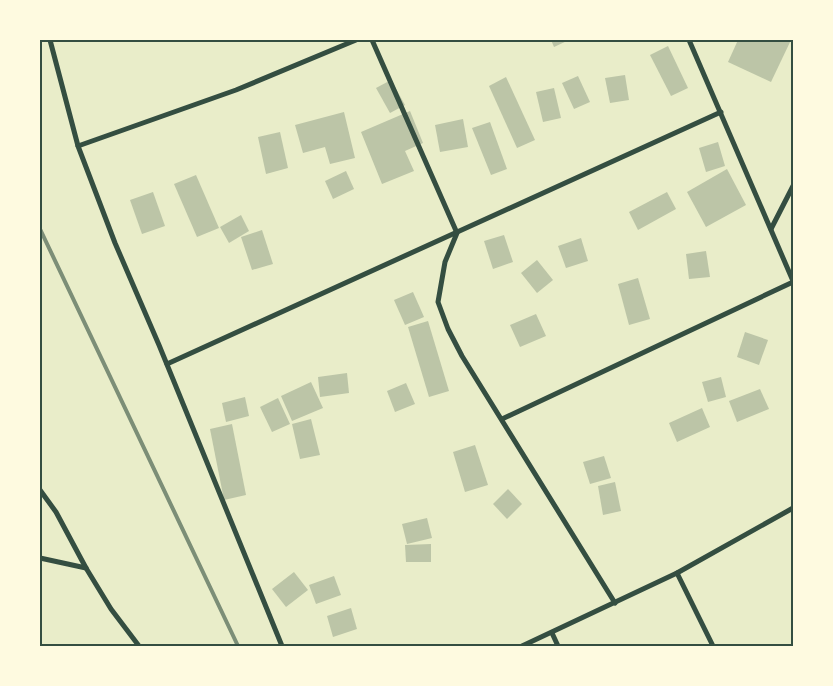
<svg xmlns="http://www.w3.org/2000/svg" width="833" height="686" font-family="Quicksand,sans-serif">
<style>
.building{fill:#bcc5a7}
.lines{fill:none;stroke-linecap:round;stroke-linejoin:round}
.minor{stroke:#344e41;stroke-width:5}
.rail{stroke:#7c8e77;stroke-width:4}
.neatline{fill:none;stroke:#344e41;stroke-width:2}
</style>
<rect width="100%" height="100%" fill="#e9edc9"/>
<!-- building -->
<g class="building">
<polygon points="551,40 569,40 554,47"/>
<polygon points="738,40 791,40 771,82 728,62"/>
<polygon points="668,46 688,88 671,96 650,55"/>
<polygon points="625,75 629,100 610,103 605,78"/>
<polygon points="578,76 590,102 574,109 562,83"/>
<polygon points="506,77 535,140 517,148 489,86"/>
<polygon points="391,80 405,105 390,113 376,88"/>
<polygon points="554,88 561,118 543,122 536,92"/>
<polygon points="410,111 423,143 405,151 414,171 382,184 361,132"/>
<polygon points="344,112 355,158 330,164 325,147 303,153 295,125"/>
<polygon points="463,119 468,147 440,152 435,125"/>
<polygon points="490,122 507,169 491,175 472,128"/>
<polygon points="280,132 288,168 266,174 258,137"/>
<polygon points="718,142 725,166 706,172 699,148"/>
<polygon points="727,169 746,205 706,227 687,192"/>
<polygon points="346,171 354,189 333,199 325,181"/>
<polygon points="196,175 219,228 197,237 174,184"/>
<polygon points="153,192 165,226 142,234 130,200"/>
<polygon points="667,192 676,209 638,230 629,212"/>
<polygon points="241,215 249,231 229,243 220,227"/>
<polygon points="262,230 273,264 252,270 241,237"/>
<polygon points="504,235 513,262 493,269 484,241"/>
<polygon points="581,238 588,261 566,268 558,246"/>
<polygon points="706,251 710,277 689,279 686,254"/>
<polygon points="537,260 553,280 537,293 521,273"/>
<polygon points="638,278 650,319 629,325 618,284"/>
<polygon points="413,292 424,317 405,325 394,300"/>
<polygon points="536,314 546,336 520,347 510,325"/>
<polygon points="428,321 449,391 429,397 408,327"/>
<polygon points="745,332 768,340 759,365 737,357"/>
<polygon points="347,373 349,393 320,397 318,377"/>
<polygon points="721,377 726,397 708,402 702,382"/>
<polygon points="311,382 323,408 292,421 281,396"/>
<polygon points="406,383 415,404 395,412 387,391"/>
<polygon points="760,389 769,409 737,422 729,401"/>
<polygon points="245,397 249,416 226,422 222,403"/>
<polygon points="278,398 290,424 272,432 260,407"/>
<polygon points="702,408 710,427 677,442 669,423"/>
<polygon points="311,419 320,455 300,459 292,424"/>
<polygon points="232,424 246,495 224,500 210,429"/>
<polygon points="475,445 488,485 465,492 453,452"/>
<polygon points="604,456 611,478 590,484 583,462"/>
<polygon points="615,482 621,511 603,515 598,486"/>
<polygon points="508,489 522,504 507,519 493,504"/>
<polygon points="427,518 432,538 407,544 402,524"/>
<polygon points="431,544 431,562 406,562 405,545"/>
<polygon points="294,572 308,590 286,607 272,589"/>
<polygon points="334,576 341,595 316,604 309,585"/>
<polygon points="351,608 357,629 333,637 327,616"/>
</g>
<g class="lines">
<!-- minor -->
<g class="minor">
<polyline points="50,40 78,146 115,243 159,345 282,646"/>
<polyline points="372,40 457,233 445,262 438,302 448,329 462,356 615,603"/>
<polyline points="689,40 793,281"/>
<polyline points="78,146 236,90 356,40"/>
<polyline points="771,229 793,186"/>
<polyline points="167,364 721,112"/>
<polyline points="502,419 793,282"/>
<polyline points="40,490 56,512 86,568 111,609 139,646"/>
<polyline points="40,558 86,568"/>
<polyline points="677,573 713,646"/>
<polyline points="552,633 558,646"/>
<polyline points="522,646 677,573 793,508"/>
</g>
<!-- rail -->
<polyline class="rail" points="40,229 238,646"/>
</g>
<!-- border -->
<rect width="833" height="686" fill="none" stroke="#fefae0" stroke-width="82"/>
<rect x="41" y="41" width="751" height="604" class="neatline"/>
</svg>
